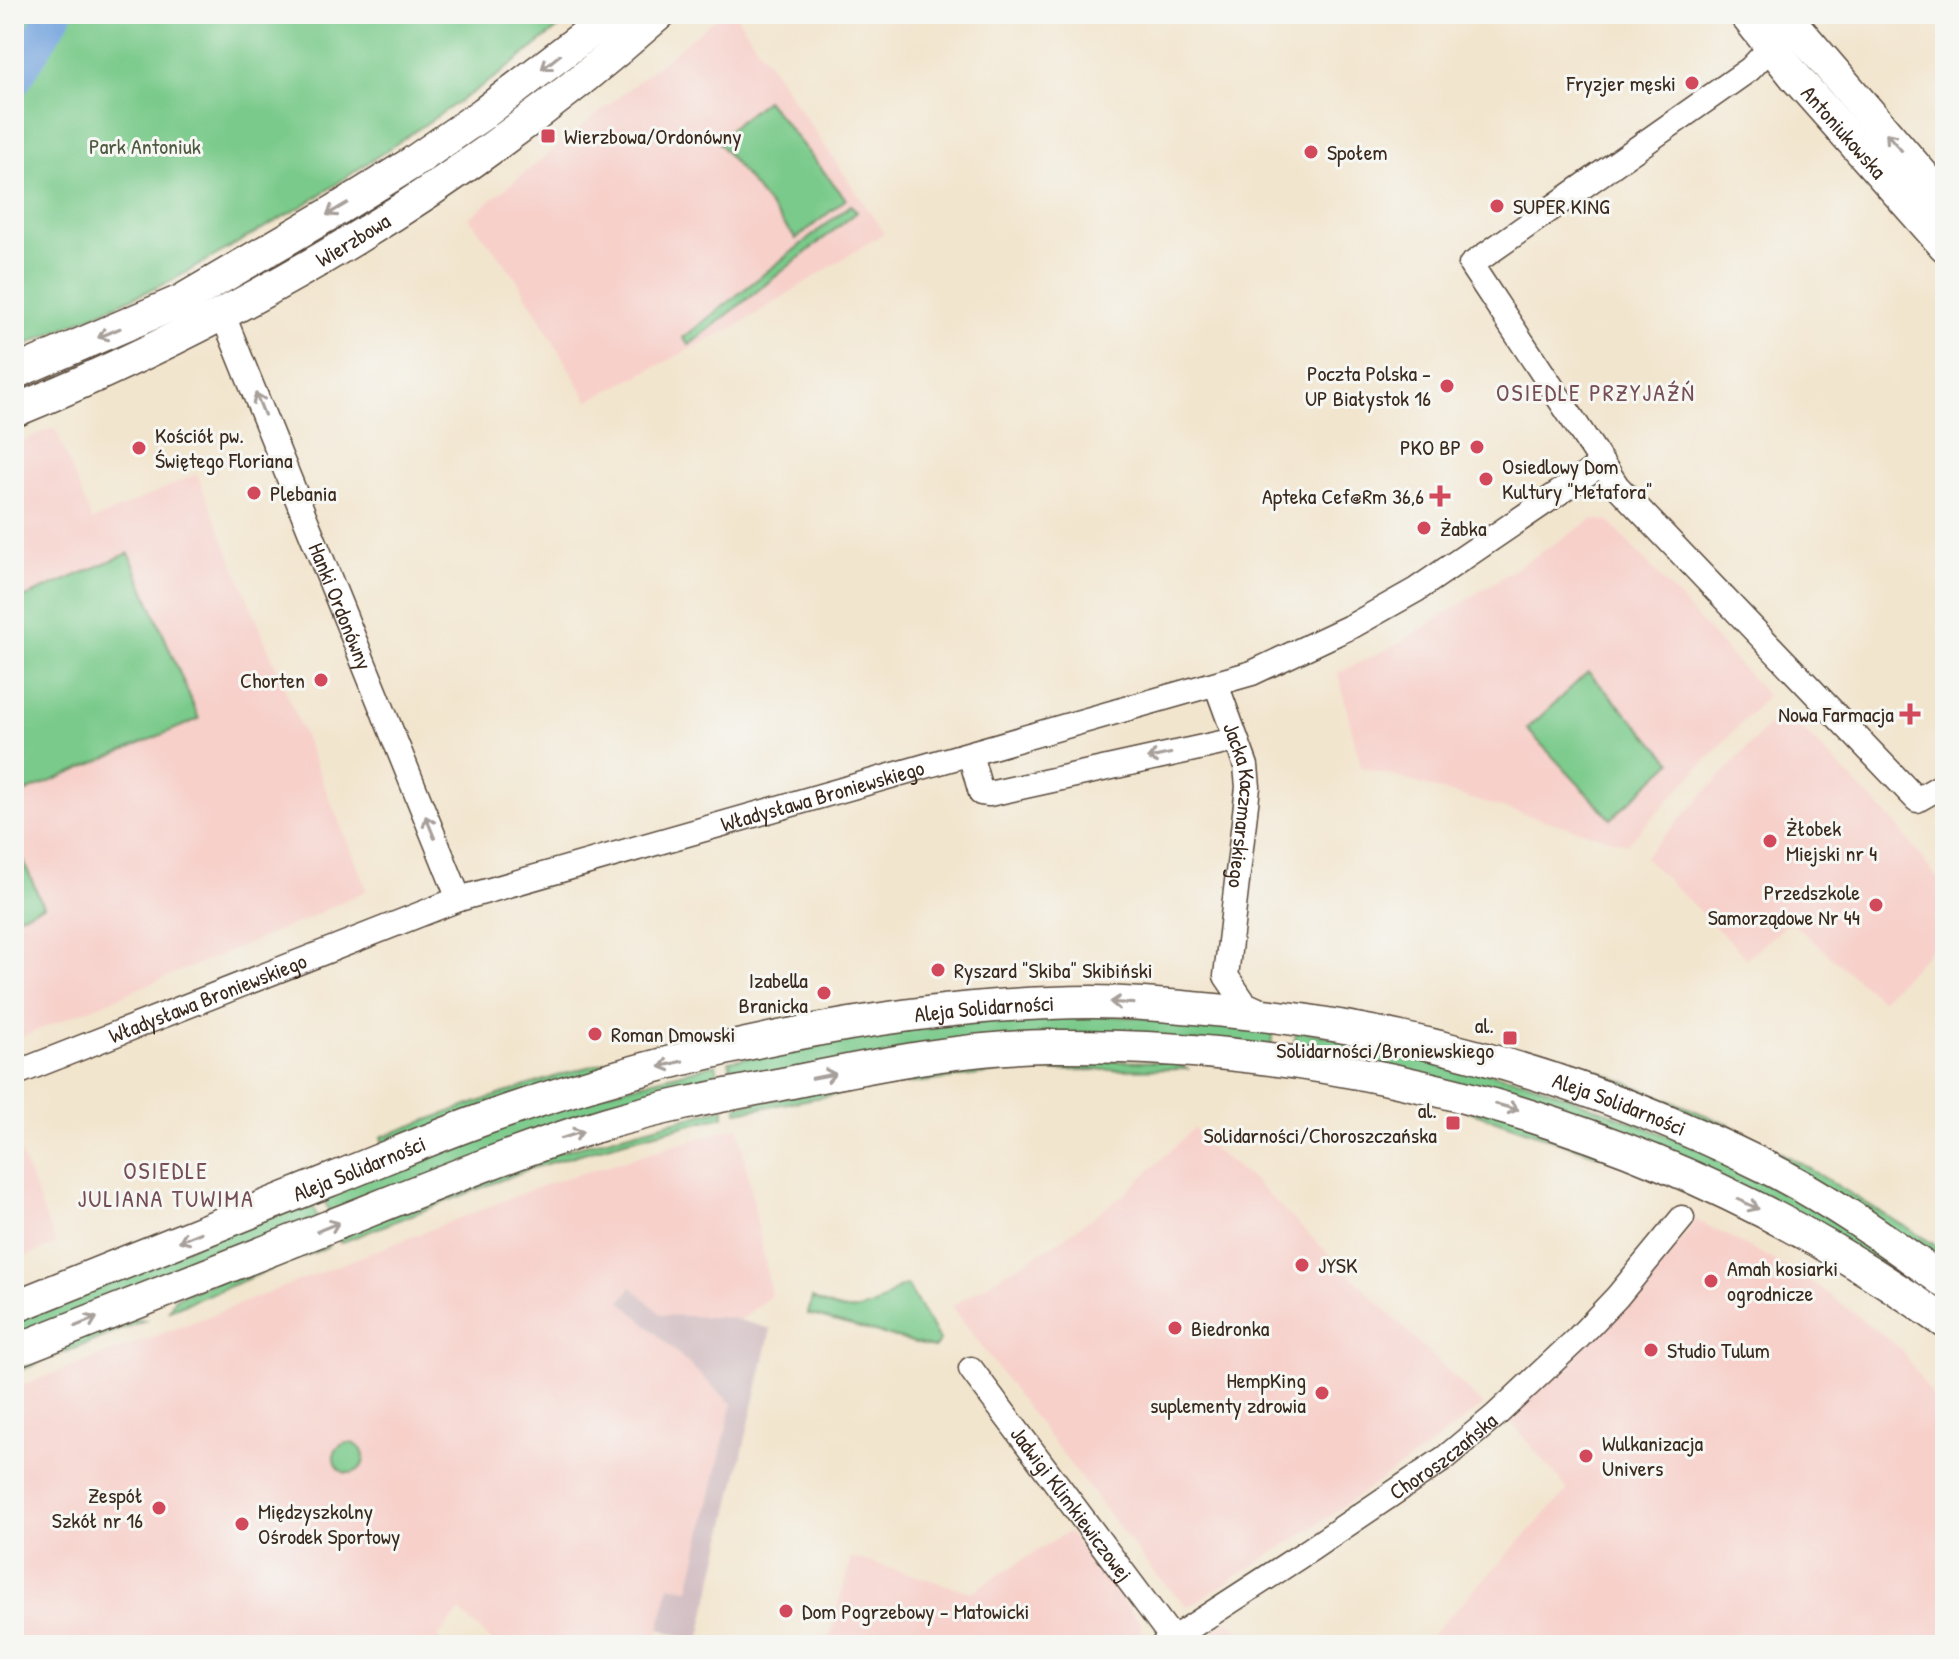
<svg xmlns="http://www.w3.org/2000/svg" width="1959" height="1659" font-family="'Patrick Hand',sans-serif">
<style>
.built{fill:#f7d0ca}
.industrial{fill:#d2bec2}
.green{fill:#7aca8b;stroke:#5a7a54;stroke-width:2}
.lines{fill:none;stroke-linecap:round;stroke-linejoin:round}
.river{stroke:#75a4de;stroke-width:34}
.minor-casing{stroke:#564638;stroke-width:27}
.major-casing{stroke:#564638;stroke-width:35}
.minor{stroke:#fff;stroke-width:24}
.major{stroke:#fff;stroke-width:32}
.oneway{stroke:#a79f9a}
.poi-dot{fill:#d1495b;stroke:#f6f6f2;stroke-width:3}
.labels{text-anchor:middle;stroke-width:6;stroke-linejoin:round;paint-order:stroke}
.poi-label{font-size:22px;fill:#3b2a1e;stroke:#f6f6f2;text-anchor:start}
.street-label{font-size:22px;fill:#3b2a1e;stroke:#f6f6f2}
.park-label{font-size:22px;fill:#4e5a3f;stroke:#f6f6f2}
.neighbourhood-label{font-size:24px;letter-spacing:2px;fill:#754f55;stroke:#f6f6f2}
</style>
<rect width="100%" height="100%" fill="#f6f6f2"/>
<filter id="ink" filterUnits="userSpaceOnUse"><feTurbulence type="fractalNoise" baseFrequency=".0125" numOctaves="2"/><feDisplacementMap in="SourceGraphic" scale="16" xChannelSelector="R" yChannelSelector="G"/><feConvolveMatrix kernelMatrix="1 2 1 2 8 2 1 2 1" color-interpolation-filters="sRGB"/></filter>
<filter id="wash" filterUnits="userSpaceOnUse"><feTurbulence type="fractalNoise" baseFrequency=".006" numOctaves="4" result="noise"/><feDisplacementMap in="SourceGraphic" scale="32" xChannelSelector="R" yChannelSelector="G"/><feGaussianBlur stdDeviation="1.8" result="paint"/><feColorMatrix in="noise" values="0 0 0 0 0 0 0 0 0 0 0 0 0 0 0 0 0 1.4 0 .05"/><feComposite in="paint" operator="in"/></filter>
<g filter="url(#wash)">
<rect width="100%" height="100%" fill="#f2e5ce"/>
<!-- built -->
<g class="built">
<polygon points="721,14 735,14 884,233 738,325 588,401 516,278 469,218"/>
<polygon points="55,427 92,521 197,474 367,890 302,921 14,1040 14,445"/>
<polygon points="1593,519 1610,522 1767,696 1627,844 1361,767 1338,673 1398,644"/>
<polygon points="1783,710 1897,825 1945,889 1945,935 1881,1000 1790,921 1747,958 1644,857"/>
<polygon points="739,1126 771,1295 741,1320 662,1316 633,1288 621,1301 732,1404 689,1589 669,1586 659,1629 660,1645 495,1645 460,1611 438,1637 445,1645 14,1645 14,1388 191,1323 549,1183"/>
<polygon points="1194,1128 1212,1148 1252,1179 1483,1405 1430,1446 1315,1526 1188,1607 1154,1573 1016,1394 952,1306 1059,1241 1125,1194"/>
<polygon points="14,1137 56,1244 14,1261"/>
<polygon points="1696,1220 1757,1251 1819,1287 1901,1349 1945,1415 1945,1645 1422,1645 1568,1490 1508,1419 1669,1256"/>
<polygon points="1068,1532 1142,1625 1137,1645 828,1645 851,1557 971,1592"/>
<polygon points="1228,1621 1257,1645 1191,1645 1197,1642"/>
</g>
<!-- industrial -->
<polygon class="industrial" points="632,1287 662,1315 731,1318 771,1329 699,1641 659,1629 669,1586 689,1589 732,1404 621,1301"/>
<!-- green -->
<g class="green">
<polygon points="14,14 41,14 14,51"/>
<polygon points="56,14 576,14 497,76 311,201 171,281 14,350 14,85"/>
<polygon points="766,100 846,199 796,239 716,140"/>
<polygon points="851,205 857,212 689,345 683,338"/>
<polygon points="129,553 199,719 14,797 14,602"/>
<polygon points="1588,672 1672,762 1611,819 1527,729"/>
<polygon points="14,839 43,906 14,918"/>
<polygon points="1097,1015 1273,1026 1271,1047 1124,1037 735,1083 729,1061 877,1032 1008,1018"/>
<polygon points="1295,1029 1530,1082 1727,1159 1833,1219 1945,1298 1945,1307 1835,1236 1294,1051"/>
<path d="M710 1038 384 1146 381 1137C489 1097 596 1059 710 1038Z"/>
<polygon points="1080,1061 1175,1062 1187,1069 1010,1071 867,1089 737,1112 737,1106 904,1076 1001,1064"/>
<polygon points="1567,1062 1598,1071 1729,1125 1800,1163 1945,1251 1945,1258 1566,1065"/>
<polygon points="716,1064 720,1085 331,1215 321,1194 569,1102"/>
<polygon points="724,1108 724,1116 628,1140 529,1169 340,1243 338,1236 540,1157"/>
<polygon points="310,1199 318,1219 14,1341 14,1318"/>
<polygon points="324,1240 328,1247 169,1310 175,1298"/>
<path d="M907 1285 940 1341 934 1348 808 1314 812 1298C838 1312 859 1316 885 1299 893 1293 897 1286 907 1285Z"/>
<polygon points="131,1318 145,1320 14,1373 14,1364"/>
<circle cx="349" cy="1458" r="15"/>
</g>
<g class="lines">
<!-- river -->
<polyline class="river" points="14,80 55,14"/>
</g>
</g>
<g filter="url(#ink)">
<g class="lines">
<!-- minor casing -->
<g class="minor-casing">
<g id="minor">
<polyline points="1771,47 1750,69 1471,265 1617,486 1917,800 1945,784"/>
<path id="s1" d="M223 315 459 899"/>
<path id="s2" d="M1216 684 1246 766 1248 787 1226 976 1245 1004 1267 1014"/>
<polyline points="970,754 981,793 989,794 1235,740"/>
<path id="s3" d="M14 1074 459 899 1252 673 1354 625 1416 590 1601 464"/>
<path id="s4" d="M971 1369 1172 1638"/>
<path id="s5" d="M1163 1645 1311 1549 1445 1458 1495 1416 1577 1339 1617 1297 1682 1218"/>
</g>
</g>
<!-- major casing -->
<g class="major-casing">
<g id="major">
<path id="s6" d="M1745 14 1798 80 1945 246"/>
<polyline points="1784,14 1945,201"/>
<polyline points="14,373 181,301 333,212 412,163 484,113 613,14"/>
<path id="s7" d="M14 411C248 315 469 183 659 14"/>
<path id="s8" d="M14 1307C119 1265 223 1223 328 1181 382 1160 435 1136 490 1117 675 1052 896 1003 1092 1002 1133 1002 1174 1006 1215 1010 1409 1027 1589 1079 1764 1166 1828 1198 1887 1240 1945 1282"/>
<path d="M14 1351C119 1309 224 1268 328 1227 421 1190 512 1152 607 1123 662 1107 720 1096 777 1085 867 1067 958 1047 1050 1046 1372 1043 1682 1135 1945 1322"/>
</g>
</g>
<!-- minor -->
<use href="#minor" class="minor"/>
<!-- major -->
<use href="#major" class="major"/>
</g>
<!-- one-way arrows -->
<defs><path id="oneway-shaft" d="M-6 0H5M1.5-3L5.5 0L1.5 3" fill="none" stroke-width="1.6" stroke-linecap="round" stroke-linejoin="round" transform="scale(2)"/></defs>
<g class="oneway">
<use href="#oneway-shaft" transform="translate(551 62) rotate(142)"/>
<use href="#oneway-shaft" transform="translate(1894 142) rotate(-131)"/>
<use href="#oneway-shaft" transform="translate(337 209) rotate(149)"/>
<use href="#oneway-shaft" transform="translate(109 333) rotate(157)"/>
<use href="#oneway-shaft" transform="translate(260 404) rotate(-112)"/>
<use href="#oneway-shaft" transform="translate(1159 756) rotate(168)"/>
<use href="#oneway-shaft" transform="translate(430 827) rotate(-112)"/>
<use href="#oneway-shaft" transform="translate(1122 1003) rotate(-177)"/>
<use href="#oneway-shaft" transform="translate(671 1064) rotate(166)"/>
<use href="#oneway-shaft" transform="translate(824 1076) rotate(-11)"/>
<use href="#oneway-shaft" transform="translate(1507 1107) rotate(15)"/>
<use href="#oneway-shaft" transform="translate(572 1135) rotate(-18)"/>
<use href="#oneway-shaft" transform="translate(1748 1204) rotate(25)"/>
<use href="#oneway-shaft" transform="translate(328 1227) rotate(-22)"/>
<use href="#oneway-shaft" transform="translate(190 1237) rotate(158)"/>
<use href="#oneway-shaft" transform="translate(86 1322) rotate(-22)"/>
</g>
</g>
<!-- markers -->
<g class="poi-dot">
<circle cx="1692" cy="83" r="8"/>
<rect x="540" y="128" width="16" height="16" rx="4"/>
<circle cx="1311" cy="152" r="8"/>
<circle cx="1497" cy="206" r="8"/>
<circle cx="1447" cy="386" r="8"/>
<circle cx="1477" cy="447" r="8"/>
<circle cx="139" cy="448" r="8"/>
<circle cx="1486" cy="479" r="8"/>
<circle cx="254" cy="493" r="8"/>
<path d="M1436 484h8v8h8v8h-8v8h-8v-8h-8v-8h8z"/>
<circle cx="1424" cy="528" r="8"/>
<circle cx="321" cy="680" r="8"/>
<path d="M1906 702h8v8h8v8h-8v8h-8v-8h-8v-8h8z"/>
<circle cx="1770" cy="841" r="8"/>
<circle cx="1876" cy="905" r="8"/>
<circle cx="938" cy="970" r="8"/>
<circle cx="824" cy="993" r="8"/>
<circle cx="595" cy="1034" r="8"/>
<rect x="1502" y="1030" width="16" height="16" rx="4"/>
<rect x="1445" y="1115" width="16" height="16" rx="4"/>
<circle cx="1302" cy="1265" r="8"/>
<circle cx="1711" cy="1281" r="8"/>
<circle cx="1175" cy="1328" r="8"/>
<circle cx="1651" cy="1350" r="8"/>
<circle cx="1322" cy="1393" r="8"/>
<circle cx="1586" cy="1456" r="8"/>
<circle cx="159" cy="1508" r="8"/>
<circle cx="242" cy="1524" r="8"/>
<circle cx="786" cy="1611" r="8"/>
</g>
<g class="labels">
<!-- poi labels -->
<g class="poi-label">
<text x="1676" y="91" text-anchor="end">Fryzjer męski</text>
<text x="564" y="144">Wierzbowa/Ordonówny</text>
<text x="1327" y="160">Społem</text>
<text x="1513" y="214">SUPER KING</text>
<text x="1431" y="381" text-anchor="end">Poczta Polska -<tspan x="1431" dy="25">UP Białystok 16</tspan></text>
<text x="155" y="443">Kościół pw.<tspan x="155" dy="25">Świętego Floriana</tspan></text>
<text x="1461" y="455" text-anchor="end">PKO BP</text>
<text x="1502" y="474">Osiedlowy Dom<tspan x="1502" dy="25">Kultury "Metafora"</tspan></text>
<text x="270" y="501">Plebania</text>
<text x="1424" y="504" text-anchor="end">Apteka Cef@Rm 36,6</text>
<text x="1440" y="536">Żabka</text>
<text x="305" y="688" text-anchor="end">Chorten</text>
<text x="1894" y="722" text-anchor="end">Nowa Farmacja</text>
<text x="1786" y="836">Żłobek<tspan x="1786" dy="25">Miejski nr 4</tspan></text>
<text x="1860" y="900" text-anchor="end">Przedszkole<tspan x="1860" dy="25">Samorządowe Nr 44</tspan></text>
<text x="954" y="978">Ryszard "Skiba" Skibiński</text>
<text x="808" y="988" text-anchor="end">Izabella<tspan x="808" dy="25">Branicka</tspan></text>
<text x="1494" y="1033" text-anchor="end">al.<tspan x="1494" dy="25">Solidarności/Broniewskiego</tspan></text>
<text x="611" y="1042">Roman Dmowski</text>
<text x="1437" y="1118" text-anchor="end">al.<tspan x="1437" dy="25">Solidarności/Choroszczańska</tspan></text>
<text x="1318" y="1273">JYSK</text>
<text x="1727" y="1276">Amah kosiarki<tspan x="1727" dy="25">ogrodnicze</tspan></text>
<text x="1191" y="1336">Biedronka</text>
<text x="1667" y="1358">Studio Tulum</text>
<text x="1306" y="1388" text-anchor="end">HempKing<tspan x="1306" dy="25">suplementy zdrowia</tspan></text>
<text x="1602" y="1451">Wulkanizacja<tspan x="1602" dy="25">Univers</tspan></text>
<text x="143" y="1503" text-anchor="end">Zespół<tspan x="143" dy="25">Szkół nr 16</tspan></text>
<text x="258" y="1519">Międzyszkolny<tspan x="258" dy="25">Ośrodek Sportowy</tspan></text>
<text x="802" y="1619">Dom Pogrzebowy - Matowicki</text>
</g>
<!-- street labels -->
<g class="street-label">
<text dy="8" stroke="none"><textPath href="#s6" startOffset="154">Antoniukowska</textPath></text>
<text dy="8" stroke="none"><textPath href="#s7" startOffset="380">Wierzbowa</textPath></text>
<text dy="8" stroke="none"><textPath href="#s1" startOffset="314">Hanki Ordonówny</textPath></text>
<text dy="8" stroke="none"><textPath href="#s3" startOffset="856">Władysława Broniewskiego</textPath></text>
<text dy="8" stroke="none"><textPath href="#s2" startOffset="126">Jacka Kaczmarskiego</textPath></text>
<text dy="8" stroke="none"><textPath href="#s3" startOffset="208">Władysława Broniewskiego</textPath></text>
<text dy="8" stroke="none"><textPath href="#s8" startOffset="1020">Aleja Solidarności</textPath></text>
<text dy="8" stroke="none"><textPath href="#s8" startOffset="1668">Aleja Solidarności</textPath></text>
<text dy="8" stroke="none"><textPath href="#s8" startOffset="372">Aleja Solidarności</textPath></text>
<text dy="8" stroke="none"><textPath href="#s5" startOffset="338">Choroszczańska</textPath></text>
<text dy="8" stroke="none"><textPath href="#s4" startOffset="168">Jadwigi Klimkiewiczowej</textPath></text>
</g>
<!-- park labels -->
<g class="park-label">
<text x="145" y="154">Park Antoniuk</text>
</g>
<!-- neighbourhood labels -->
<g class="neighbourhood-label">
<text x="1596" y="401">OSIEDLE PRZYJAŹŃ</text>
<text x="166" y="1179">OSIEDLE<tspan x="166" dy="28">JULIANA TUWIMA</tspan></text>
</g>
</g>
<!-- margin -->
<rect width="1959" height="1659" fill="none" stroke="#f6f6f2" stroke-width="48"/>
</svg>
